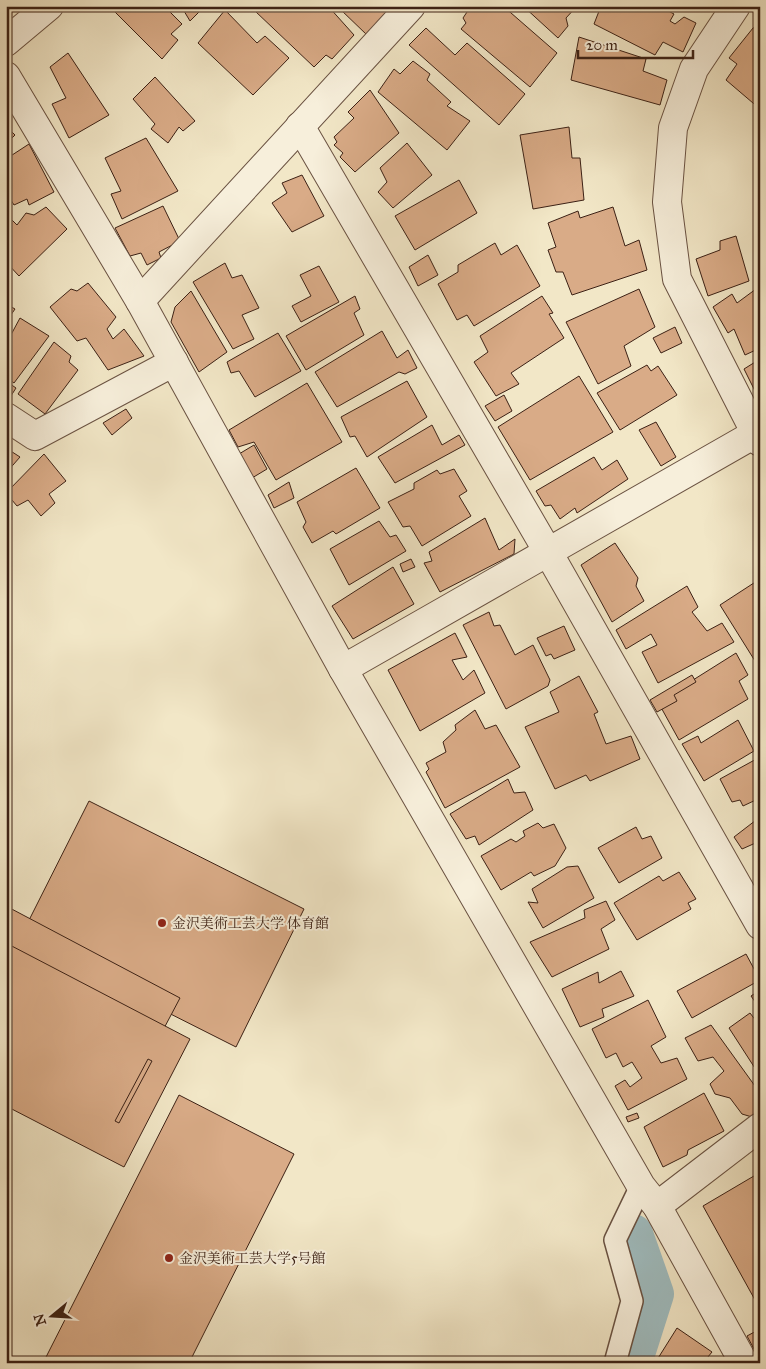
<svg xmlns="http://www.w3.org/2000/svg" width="766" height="1369" font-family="'IM FELL Great Primer','Noto Serif JP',serif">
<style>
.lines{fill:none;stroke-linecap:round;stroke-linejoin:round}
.canal{stroke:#a0bdc0;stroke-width:40}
.building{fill:#d9ab87;stroke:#3c2115}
.lane-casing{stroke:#6a5242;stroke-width:24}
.street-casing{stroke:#6a5242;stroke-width:30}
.lane{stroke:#f7efdb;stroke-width:21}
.street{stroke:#f7efdb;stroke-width:28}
.poi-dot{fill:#8f2418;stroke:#f7efdb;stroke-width:2}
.labels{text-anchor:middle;stroke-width:4;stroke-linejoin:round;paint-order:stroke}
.poi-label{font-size:14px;fill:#3c2115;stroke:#f7efdb;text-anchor:start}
</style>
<rect width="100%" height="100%" fill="#f2e7c7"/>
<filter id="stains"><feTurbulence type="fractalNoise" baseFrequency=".004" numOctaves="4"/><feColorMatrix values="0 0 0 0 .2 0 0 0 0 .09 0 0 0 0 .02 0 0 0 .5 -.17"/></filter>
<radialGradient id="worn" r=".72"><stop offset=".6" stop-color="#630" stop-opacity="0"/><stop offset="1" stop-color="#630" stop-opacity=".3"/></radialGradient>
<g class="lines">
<!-- canal -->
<polyline class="canal" points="632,1363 654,1294 633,1234"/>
</g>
<!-- building -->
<g class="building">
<polygon points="109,6 164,6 182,24 171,34 178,40 162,59"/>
<polygon points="181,6 205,6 190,21"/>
<polygon points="260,6 328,6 354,35 332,59 326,55 314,67 255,11"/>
<polygon points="342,6 395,6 367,35 340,9"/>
<polygon points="471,6 479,9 481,6 503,6 557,53 530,87 461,29 466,23 463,18"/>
<polygon points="523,6 577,6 566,18 568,26 558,38"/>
<polygon points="601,6 659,6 674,14 670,21 675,24 684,17 696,23 683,52 663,42 655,55 594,24"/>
<polygon points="225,10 257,43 265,36 289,58 253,95 198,43"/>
<polygon points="760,25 760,109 726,80 737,64 729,58 753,28"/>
<polygon points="426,28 455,55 467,43 525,94 499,125 409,45"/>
<polygon points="579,37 646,59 643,71 667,80 660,105 571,80"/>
<polygon points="68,53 109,115 69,138 52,104 66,98 50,67"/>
<polygon points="413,61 430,74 427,80 451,102 447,106 470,121 447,150 378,92 394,69 400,74"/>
<polygon points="155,77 195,121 183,131 179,127 168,143 151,129 155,124 133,99"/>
<polygon points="370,90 399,133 355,172 340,157 343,153 334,145 337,142 334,137 354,118 348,112"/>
<polygon points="6,126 15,135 6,144"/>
<polygon points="569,127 572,158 580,158 584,200 533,209 520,135"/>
<polygon points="146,138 178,191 122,219 111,194 121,191 105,158"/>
<polygon points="407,143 432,175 393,208 378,192 387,182 380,168"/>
<polygon points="29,144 54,192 29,205 27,199 14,205 6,192 6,159"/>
<polygon points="302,175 324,216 292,232 272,203 287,193 282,183"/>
<polygon points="459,180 477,213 415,250 395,216"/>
<polygon points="163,206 180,241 159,252 161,258 147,265 141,253 130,256 115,228"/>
<polygon points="46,207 67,229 19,276 6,262 6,214 17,225 26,213 34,215"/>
<polygon points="613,207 625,246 639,240 647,270 572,295 563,272 556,272 548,250 556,247 548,223 578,211 580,218"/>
<polygon points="760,223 760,250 756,224"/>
<polygon points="736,236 749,281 708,296 696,259 720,250 720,241"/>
<polygon points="495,243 501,255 517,245 540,286 474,326 467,315 457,320 438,284 458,272 458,265"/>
<polygon points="428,255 438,275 418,286 409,267"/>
<polygon points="225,263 232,278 242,275 259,308 242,315 254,339 233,349 193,282"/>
<polygon points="319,266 339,302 301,322 292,306 311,296 300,275"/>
<polygon points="88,283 116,317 107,329 113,339 124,329 144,356 108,370 86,338 77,341 50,307 71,289 77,291"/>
<polygon points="760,286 760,348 745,355 734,329 728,333 713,307 732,294 737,303"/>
<polygon points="639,289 655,327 624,346 631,366 598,384 566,322"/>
<polygon points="191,291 227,352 199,372 171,322 175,307"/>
<polygon points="355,296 360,309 354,313 364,335 306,370 286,336"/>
<polygon points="542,296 553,313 549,314 564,338 511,373 519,384 496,396 474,362 488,352 480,336"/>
<polygon points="6,298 11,300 8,305 15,309 6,322"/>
<polygon points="20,318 49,336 14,383 6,377 6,344"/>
<polygon points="675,327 682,343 661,353 653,338"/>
<polygon points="382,331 397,358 408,350 417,368 405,374 399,372 337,407 315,372"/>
<polygon points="278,333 301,371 255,397 239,371 231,373 227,362"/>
<polygon points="54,342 71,356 69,362 78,370 45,414 18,394"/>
<polygon points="760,359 760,393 757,395 744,369"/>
<polygon points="647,365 651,371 658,366 677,395 620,430 597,393"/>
<polygon points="579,376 613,432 530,480 498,427"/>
<polygon points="6,381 16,388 7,402 6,402"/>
<polygon points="407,381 427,417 367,457 355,436 350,437 341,417"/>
<polygon points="307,383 342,442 276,480 254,442 238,447 229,430"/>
<polygon points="504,395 512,411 495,421 485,406"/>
<polygon points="126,409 132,418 112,435 103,423"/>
<polygon points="656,422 676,457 661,466 639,430"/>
<polygon points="432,425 442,445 459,435 465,445 395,483 378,457"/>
<polygon points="254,445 267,469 252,478 239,454"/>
<polygon points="6,448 20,457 6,473"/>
<polygon points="44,454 66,481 49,494 55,503 41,516 28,500 17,506 6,493"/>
<polygon points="594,457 602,470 617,460 628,479 577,513 575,508 560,519 551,505 545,506 536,491"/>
<polygon points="356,468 380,508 336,534 333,531 312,543 303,527 306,522 297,502"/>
<polygon points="454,469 467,491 459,496 471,516 422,546 410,526 403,527 388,502 414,489 414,483 437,470 440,474"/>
<polygon points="289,482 294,498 274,508 268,495"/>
<polygon points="485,518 499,550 515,539 514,554 440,592 424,563 432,561 429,552"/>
<polygon points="379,521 390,537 396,535 406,551 349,585 330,549"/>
<polygon points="615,543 638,578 636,586 644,601 612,622 581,565"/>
<polygon points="411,559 415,567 403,572 400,564"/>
<polygon points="393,567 414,604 353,639 332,606"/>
<polygon points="760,579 760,662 755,661 720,605"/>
<polygon points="687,586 698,607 692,612 707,631 722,623 734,642 658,683 642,652 657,645 651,634 626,649 616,630"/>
<polygon points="489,612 494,626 500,625 515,655 533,645 550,680 548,686 506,709 463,625"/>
<polygon points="564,626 575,650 554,659 551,654 546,656 537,638"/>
<polygon points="455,633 467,657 452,660 463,680 474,670 485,693 420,731 388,670"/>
<polygon points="736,653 748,675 739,681 748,699 679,740 658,702"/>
<polygon points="692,675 696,682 674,695 677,701 657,712 650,700"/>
<polygon points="579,676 598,712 594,714 606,744 631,736 640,759 590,781 586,775 555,789 525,727 559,712 550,692"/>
<polygon points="475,710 485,729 496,725 520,767 445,808 426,772 429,769 426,763 446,752 443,742 456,730 455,725"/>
<polygon points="738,720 754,751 704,781 682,744 698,736 701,743"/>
<polygon points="760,757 760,798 743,806 740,800 732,802 720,779"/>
<polygon points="508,779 514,793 525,792 533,810 479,845 475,836 466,839 450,814"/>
<polygon points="89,801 304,909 236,1047 20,938"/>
<polygon points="760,817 760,841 742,849 734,837"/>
<polygon points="538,823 543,828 554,824 566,848 555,866 534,876 531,872 501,890 481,856 511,839 516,842 525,836 523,831"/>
<polygon points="636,827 642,839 651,836 662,858 619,883 598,848"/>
<polygon points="578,866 594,898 543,928 528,902 538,903 532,889 567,867"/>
<polygon points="679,872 696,899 688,903 691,909 637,940 614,903 659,876 663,881"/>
<polygon points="606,901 615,920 601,929 609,949 552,977 530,942 585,918 584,910"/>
<polygon points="6,906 180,998 114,1123 6,1066"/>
<polygon points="6,943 190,1039 124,1167 6,1106"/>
<polygon points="746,954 760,980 692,1018 677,991"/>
<polygon points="621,971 634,996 602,1009 604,1017 580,1027 562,989 598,972 599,983"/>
<polygon points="760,990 760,1006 758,1006 751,996"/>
<polygon points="648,1000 666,1037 651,1046 661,1063 677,1058 687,1079 628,1110 615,1086 625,1080 630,1087 642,1078 632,1062 623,1067 616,1053 606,1058 592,1029"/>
<polygon points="750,1013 760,1026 760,1076 729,1028"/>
<polygon points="711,1025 760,1093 760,1111 752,1117 742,1114 730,1098 715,1094 710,1084 724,1071 713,1057 698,1061 685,1038"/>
<polygon points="148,1059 152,1061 119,1123 115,1121"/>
<polygon points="704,1093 724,1131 688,1150 687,1155 663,1167 644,1127"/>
<polygon points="179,1095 294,1154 189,1363 43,1363"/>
<polygon points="637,1113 639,1118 628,1122 626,1117"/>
<polygon points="759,1173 760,1174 760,1309 703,1206"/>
<polygon points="677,1328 712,1352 703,1363 655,1363"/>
<polygon points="760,1329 760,1360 747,1336"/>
</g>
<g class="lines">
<!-- lane casing -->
<g class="lane-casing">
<polyline id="lane" points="615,1363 632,1301 615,1240 641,1186"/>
</g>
<!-- street casing -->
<g class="street-casing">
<g id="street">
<polyline points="736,6 694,69 673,128 667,202 677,279 760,442"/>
<polyline points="6,42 49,6"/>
<polyline points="6,76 140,301 343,669 641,1186 657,1206 744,1363"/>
<polyline points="300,126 548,552 760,925"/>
<polyline points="140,301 411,6"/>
<polyline points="6,417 35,436 174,362"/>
<polyline points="343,669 760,431"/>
<polyline points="657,1206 760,1127"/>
</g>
</g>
<!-- lane -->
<use href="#lane" class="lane"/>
<!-- street -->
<use href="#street" class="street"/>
</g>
<!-- markers -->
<g class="poi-dot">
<circle cx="162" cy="923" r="5"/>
<circle cx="169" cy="1258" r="5"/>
</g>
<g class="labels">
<!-- poi labels -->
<g class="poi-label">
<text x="172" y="928">金沢美術工芸大学 体育館</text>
<text x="179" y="1263">金沢美術工芸大学5号館</text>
</g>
</g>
<!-- margin -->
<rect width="766" height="1369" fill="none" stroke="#f2e7c7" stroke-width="25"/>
<rect x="8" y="8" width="751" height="1354" fill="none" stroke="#3c2115" stroke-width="2.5"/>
<rect x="12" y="12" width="741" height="1344" fill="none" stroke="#3c2115"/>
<!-- north arrow -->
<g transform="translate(52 1316) rotate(252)" stroke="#f7efdb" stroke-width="4" paint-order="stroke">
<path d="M0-4L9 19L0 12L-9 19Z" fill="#3c2115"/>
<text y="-8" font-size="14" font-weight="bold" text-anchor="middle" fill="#3c2115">N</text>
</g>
<!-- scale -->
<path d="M578 50v8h115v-8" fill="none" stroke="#3c2115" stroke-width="2.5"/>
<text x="586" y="50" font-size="15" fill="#3c2115" stroke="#f7efdb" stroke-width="4" paint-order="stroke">20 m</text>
<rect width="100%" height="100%" filter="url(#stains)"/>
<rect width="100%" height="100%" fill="url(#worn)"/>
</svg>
